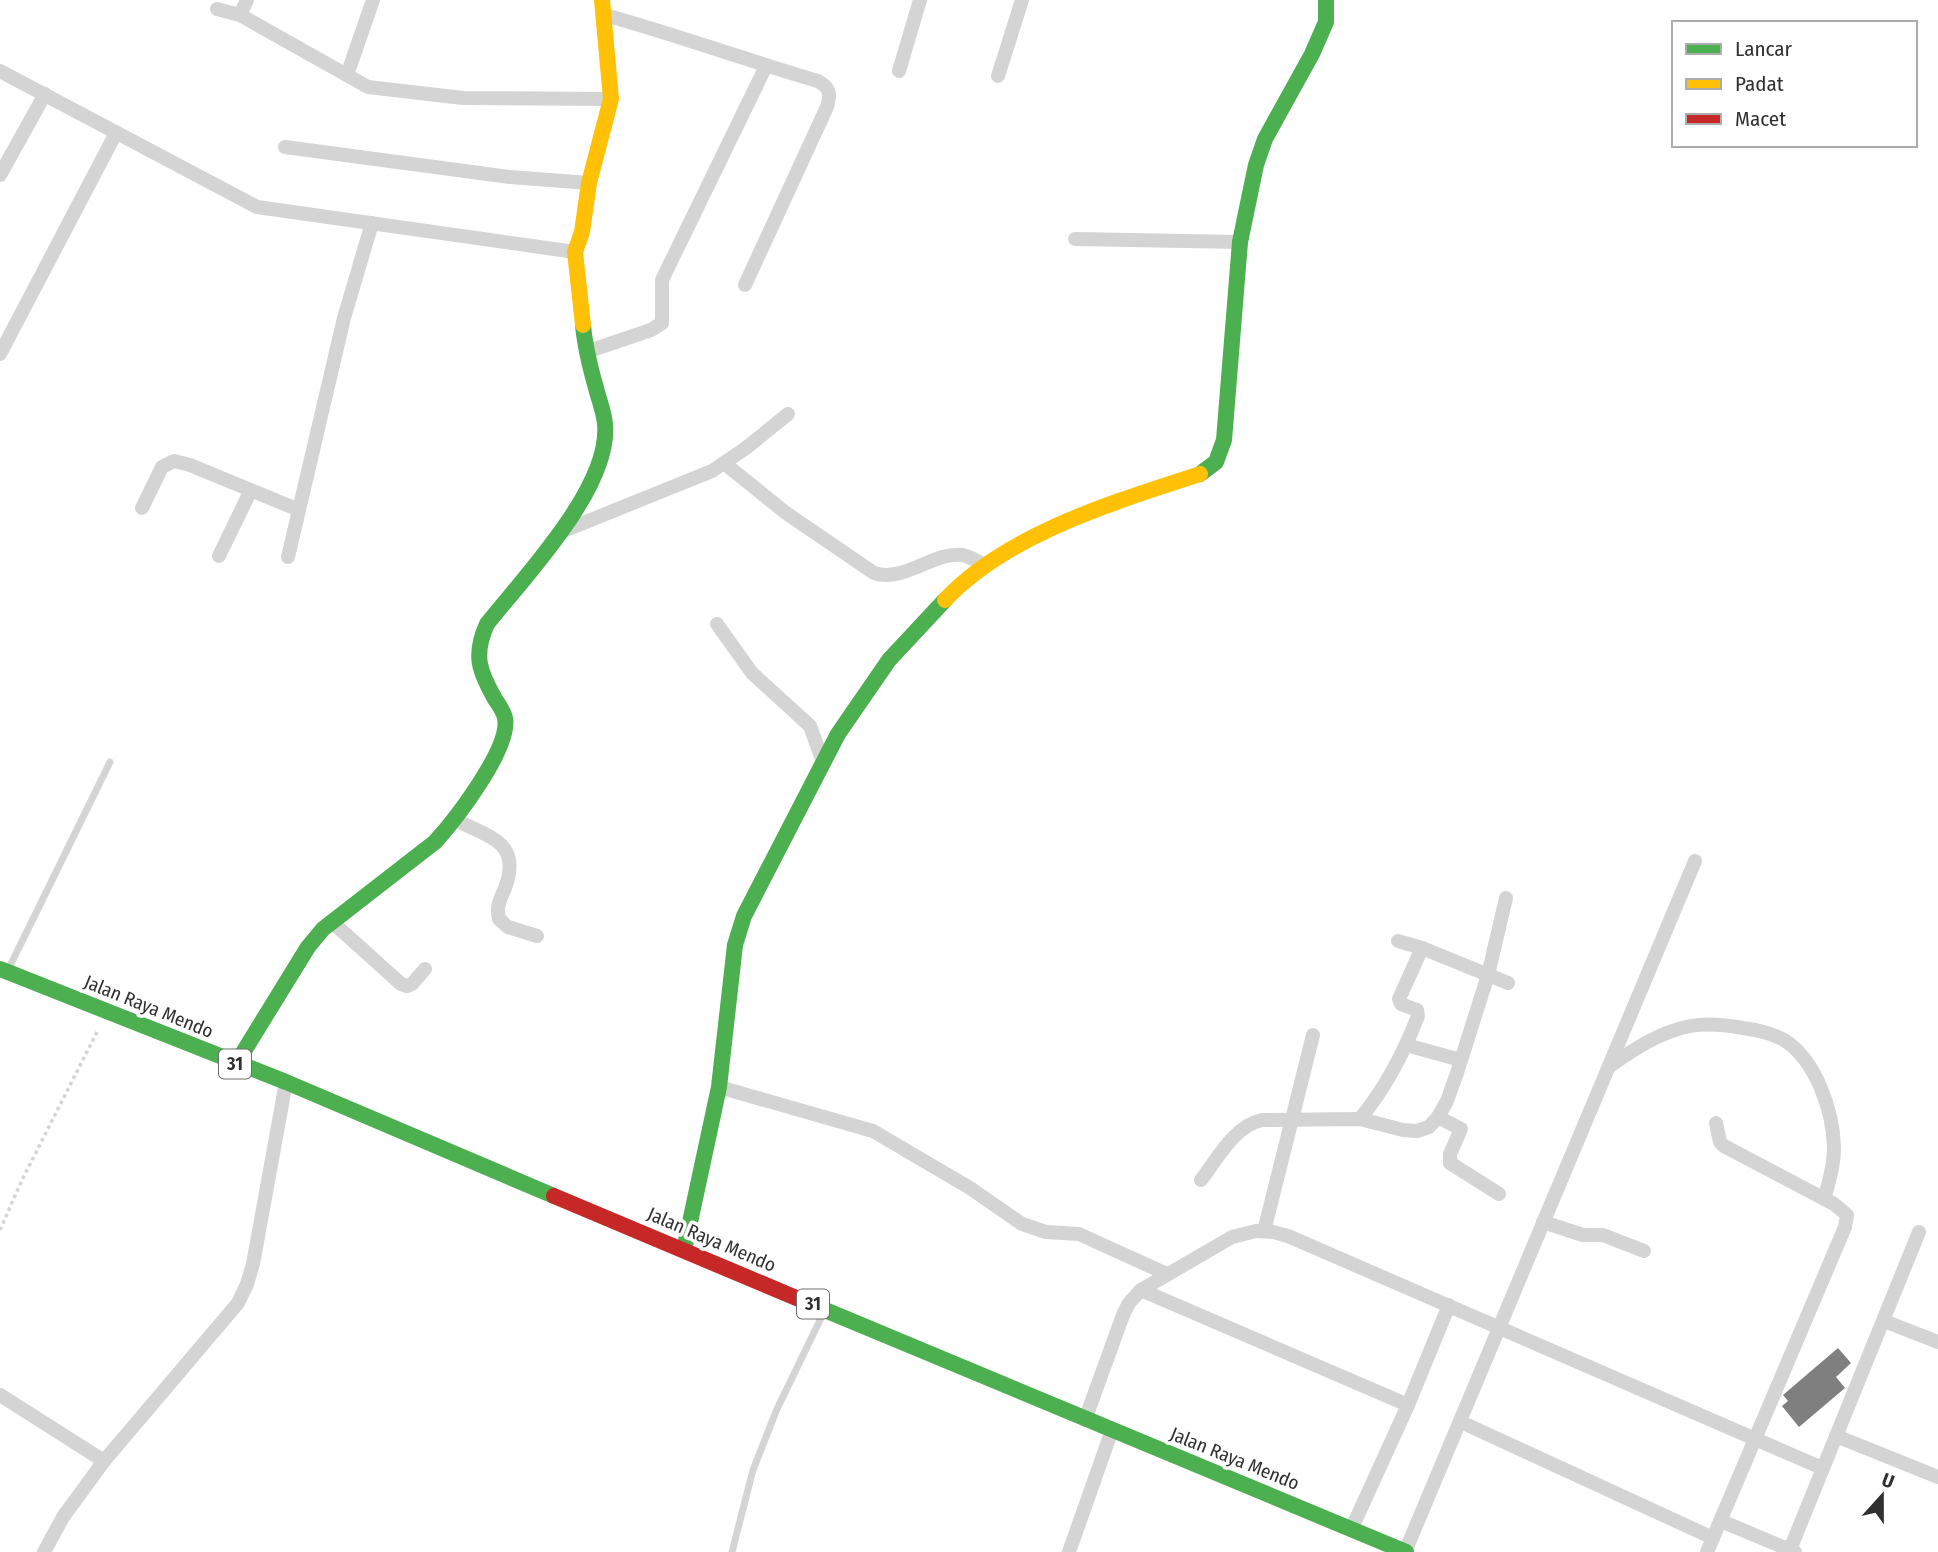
<svg xmlns="http://www.w3.org/2000/svg" width="1938" height="1552" font-family="'Fira Sans Condensed',sans-serif">
<style>
.building{fill:#7f7f7f}
.lines{fill:none;stroke-linecap:round;stroke-linejoin:round}
.path{stroke:#d4d4d4;stroke-width:3.5;stroke-dasharray:3.5 3.5;stroke-linecap:butt}
.lane{stroke:#d4d4d4;stroke-width:7}
.street{stroke:#d4d4d4;stroke-width:14}
.fast{stroke:#4caf50;stroke-width:16}
.slow{stroke:#ffc107;stroke-width:16}
.jam{stroke:#c62828;stroke-width:16}
.labels{text-anchor:middle;stroke-width:7;stroke-linejoin:round;paint-order:stroke}
.shield{fill:#fff;stroke:#6e6e6e;stroke-width:2}
.shield-label{font-size:18px;font-weight:bold;fill:#303030}
.street-label{font-size:19px;fill:#303030;stroke:#fff}
</style>
<rect width="100%" height="100%" fill="#fff"/>
<!-- building -->
<polygon class="building" points="1838,1348 1851,1363 1836,1377 1845,1388 1799,1427 1782,1406 1788,1401 1783,1395"/>
<g class="lines">
<!-- path -->
<polyline class="path" points="0,1230 22,1180 98,1030"/>
<!-- lane -->
<g class="lane">
<polyline points="9,968 110,762"/>
<polyline points="732,1552 753,1470 777,1409 822,1316"/>
</g>
<!-- street -->
<g class="street">
<polyline points="217,9 240,15 368,87 463,98 611,99"/>
<polyline points="240,15 247,0"/>
<path d="M605 15C677 35 746 60 818 81 830 88 831 93 827 107L745 285"/>
<polyline points="0,71 257,207 575,252"/>
<polyline points="899,71 920,0"/>
<polyline points="347,75 373,0"/>
<polyline points="998,76 1022,0"/>
<polyline points="285,147 510,177 589,183"/>
<polyline points="0,175 45,94"/>
<polyline points="1075,239 1240,242"/>
<polyline points="586,352 651,330 662,323 662,280 766,66"/>
<polyline points="0,354 116,133"/>
<path d="M724 463 786 513 874 573C904 583 934 551 962 555 969 556 976 561 983 564"/>
<polyline points="142,508 162,467 174,461 190,465 299,510"/>
<polyline points="561,532 712,471 746,448 788,414"/>
<polyline points="219,556 250,492"/>
<polyline points="288,557 344,318 372,223"/>
<polyline points="717,624 752,673 810,726 823,762"/>
<path d="M456 820C490 838 522 842 505 888 500 900 496 907 499 919L508 927 537 936"/>
<polyline points="331,921 401,984 407,986 412,984 425,969"/>
<polyline points="1398,941 1422,948 1508,983"/>
<polyline points="1406,1045 1461,1060"/>
<path d="M1610 1066C1634 1049 1660 1032 1690 1026 1706 1023 1727 1025 1743 1028 1757 1030 1772 1033 1784 1040 1816 1060 1833 1111 1834 1147 1834 1165 1829 1182 1824 1199"/>
<polyline points="719,1087 873,1131 970,1188 1022,1224 1046,1232 1079,1234 1167,1274"/>
<polyline points="1438,1117 1461,1129 1450,1154 1450,1163 1499,1194"/>
<path d="M1360 1119C1386 1087 1403 1055 1418 1016L1417 1010 1401 1004 1399 999 1422 948"/>
<path d="M1201 1180C1218 1158 1234 1126 1262 1120L1360 1119 1403 1130 1417 1131 1429 1127 1438 1117 1447 1101 1457 1073 1488 975 1506 898"/>
<polyline points="1543,1222 1583,1235 1603,1235 1644,1251"/>
<polyline points="1264,1231 1313,1035"/>
<polyline points="1141,1290 1408,1405"/>
<polyline points="1884,1321 1938,1342"/>
<polyline points="0,1395 104,1461"/>
<polyline points="1085,1420 1123,1315 1129,1303 1141,1290 1232,1237 1256,1231 1273,1232 1288,1236 1822,1468"/>
<polyline points="1461,1422 1713,1538"/>
<polyline points="1836,1436 1938,1477"/>
<polyline points="1721,1521 1795,1552"/>
<polyline points="1352,1528 1408,1405 1449,1305"/>
<polyline points="44,1552 63,1517 104,1461 238,1303 247,1284 253,1264 286,1082"/>
<polyline points="1069,1552 1112,1430"/>
<polyline points="1405,1552 1695,861"/>
<polyline points="1707,1552 1845,1227 1847,1215 1834,1204 1724,1146 1720,1142 1716,1123"/>
<polyline points="1789,1552 1919,1232"/>
</g>
<!-- fast -->
<g class="fast">
<polyline points="1200,474 1216,462 1224,440 1240,242 1256,165 1265,139 1312,54 1326,22 1326,0"/>
<polyline points="0,969 286,1082 554,1196"/>
<path d="M236 1064 308 947 323 929 435 842C455 820 511 748 505 718 504 712 499 705 495 699 479 671 473 655 487 624 525 576 611 487 605 424 604 412 599 400 596 388 590 367 585 347 583 325"/>
<polyline points="684,1250 719,1087 735,945 744,916 838,734 889,660 945,600"/>
<polyline points="813,1305 1406,1552"/>
</g>
<!-- slow -->
<g class="slow">
<polyline points="583,325 575,252 582,232 589,183 611,99 602,0"/>
<path d="M945 600C1008 533 1115 502 1200 474"/>
</g>
<!-- jam -->
<polyline class="jam" points="554,1196 813,1305"/>
</g>
<g class="labels">
<!-- shield labels -->
<g class="shield">
<rect x="219" y="1049.5" width="32" height="29" rx="5"/>
<rect x="797" y="1289.5" width="32" height="29" rx="5"/>
</g>
<g class="shield-label">
<text x="235" y="1070">31</text>
<text x="813" y="1310">31</text>
</g>
<!-- street labels -->
<g class="street-label">
<text transform="translate(149 1006) rotate(22)" y="7">Jalan Raya Mendo</text>
<text transform="translate(712 1239) rotate(23)" y="7">Jalan Raya Mendo</text>
<text transform="translate(1235 1458) rotate(22)" y="7">Jalan Raya Mendo</text>
</g>
</g>
<!-- legend -->
<rect x="1672" y="21" width="245" height="126" fill="#ffffff" stroke="#acacac" stroke-width="2"/>
<rect x="1686" y="44" width="35" height="10" fill="#4caf50" stroke="#acacac" stroke-width="2"/>
<text x="1735" y="56" font-size="21" fill="#303030">Lancar</text>
<rect x="1686" y="79" width="35" height="10" fill="#ffc107" stroke="#acacac" stroke-width="2"/>
<text x="1735" y="91" font-size="21" fill="#303030">Padat</text>
<rect x="1686" y="114" width="35" height="10" fill="#c62828" stroke="#acacac" stroke-width="2"/>
<text x="1735" y="126" font-size="21" fill="#303030">Macet</text>
<!-- north arrow -->
<g transform="translate(1882 1496) rotate(21)" stroke="#ffffff" stroke-width="5" paint-order="stroke">
<path d="M0-5L12 26L0 18L-12 26Z" fill="#303030"/>
<text y="-10" font-size="19" font-weight="bold" text-anchor="middle" fill="#303030">U</text>
</g>
</svg>
